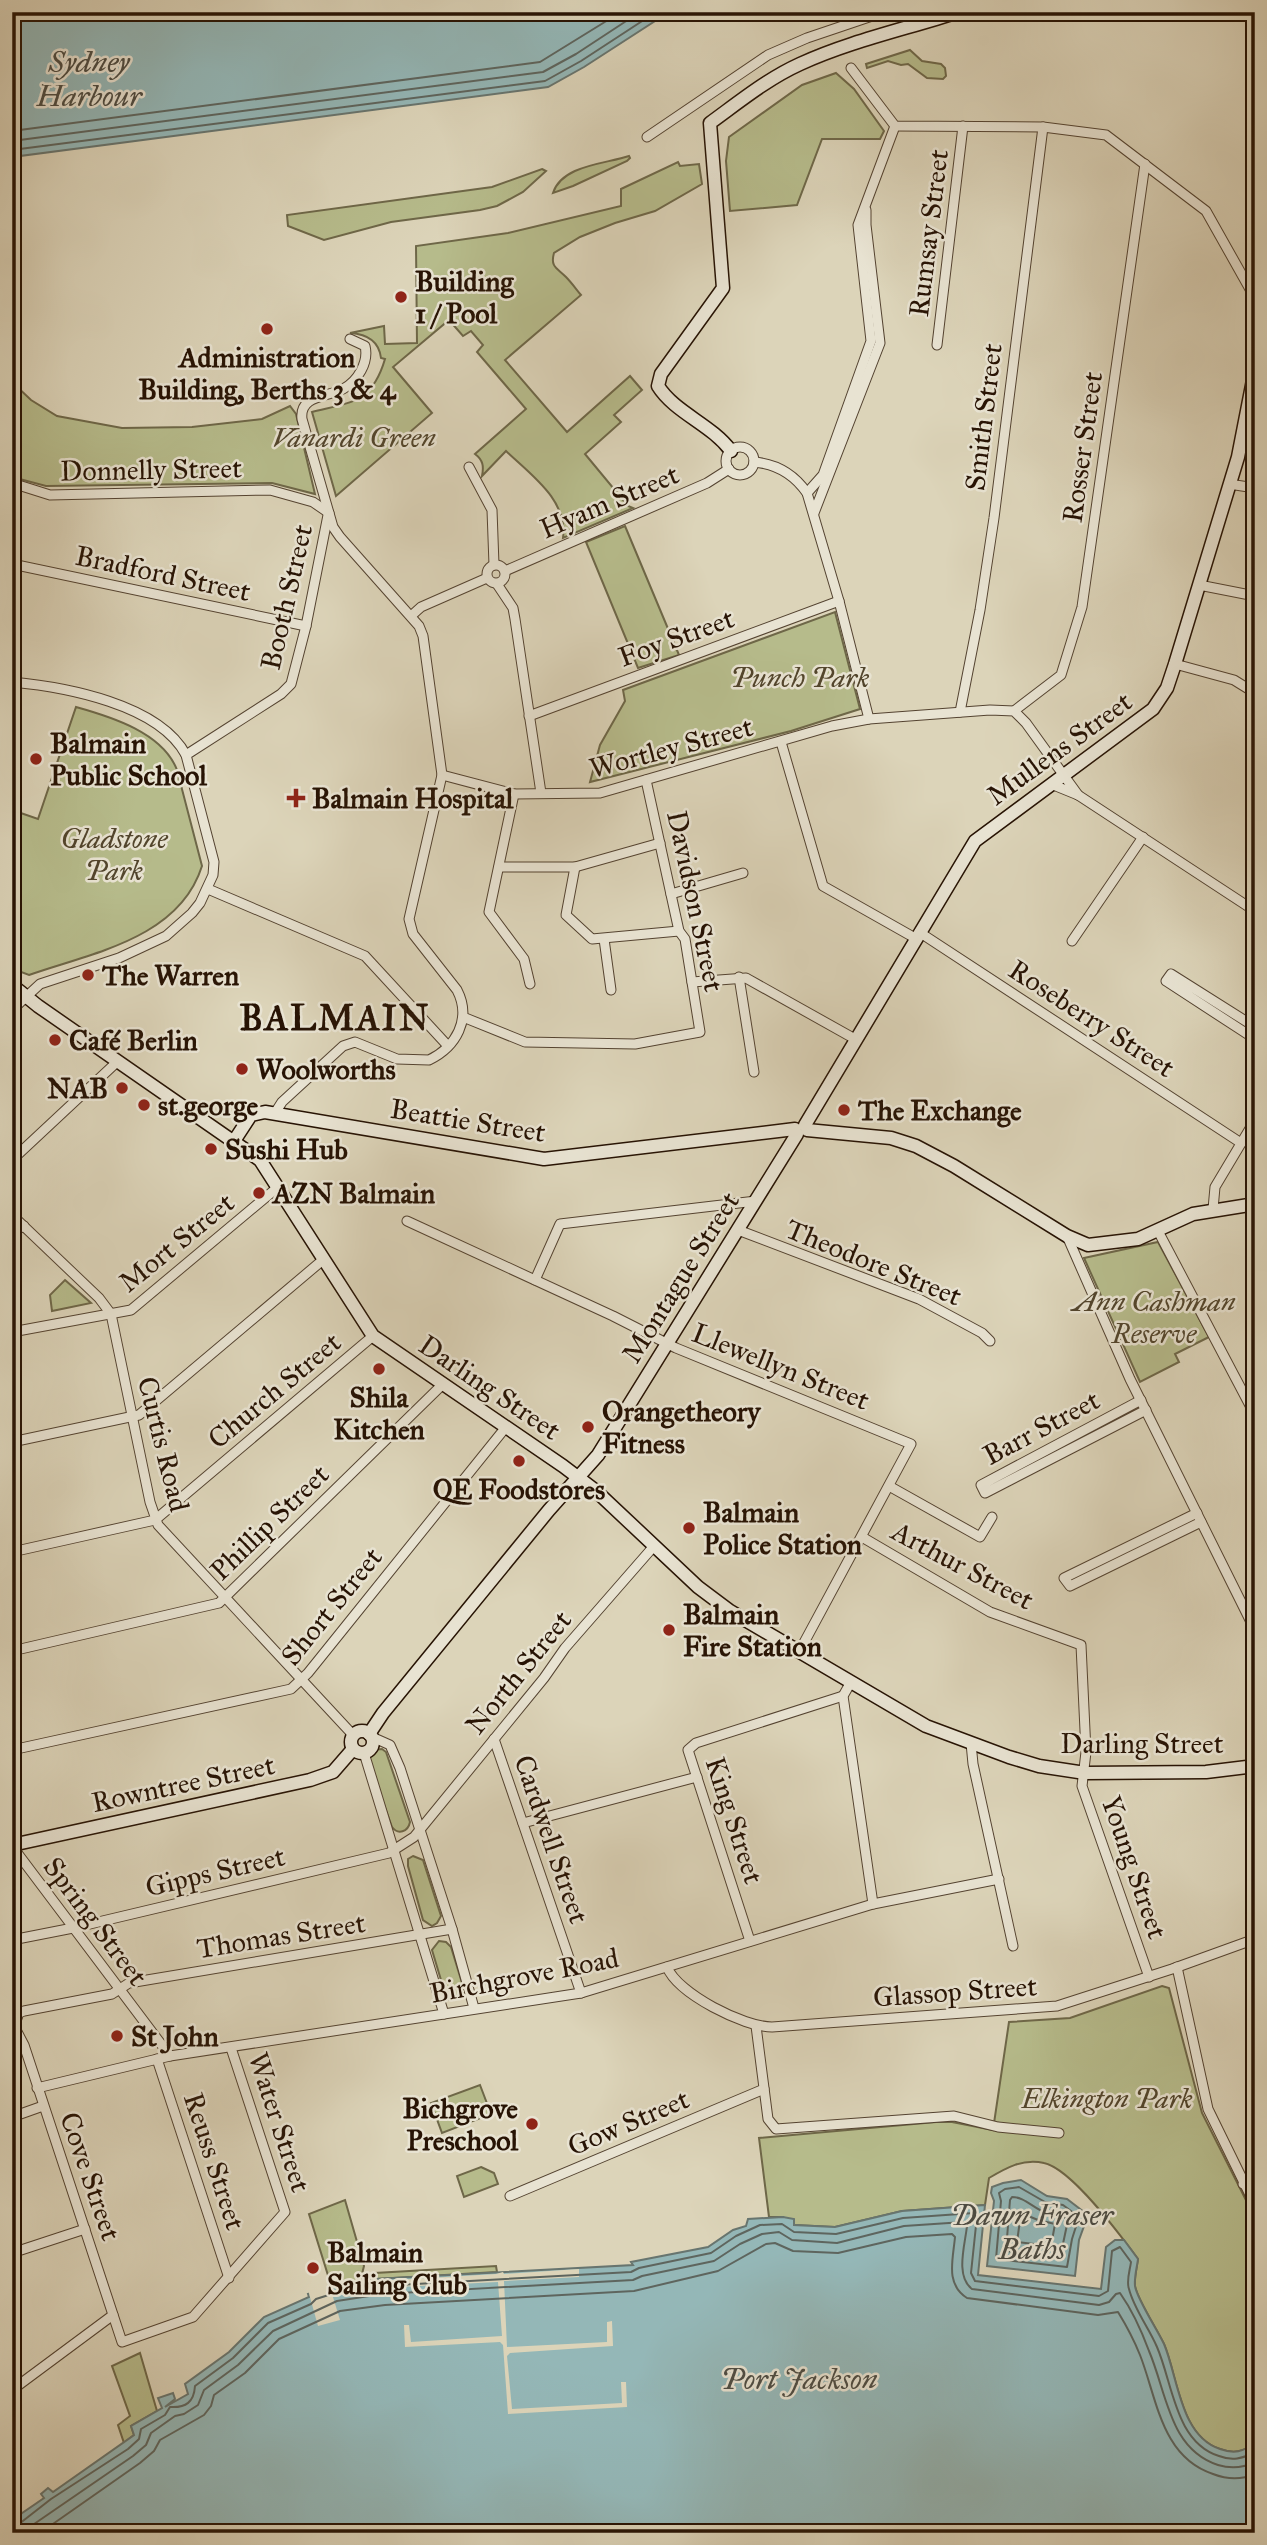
<svg xmlns="http://www.w3.org/2000/svg" width="1267" height="2545" font-family="'IM FELL Great Primer',serif">
<style>
.green{fill:#b6bb8b;stroke:#6e6748;stroke-width:2}
.water{fill:#94b7b7;stroke:#68756f;stroke-width:2}
.pier{fill:#dcd4b9}
.lines{fill:none;stroke-linecap:round;stroke-linejoin:round}
.shore{stroke:#5e655e;stroke-width:2}
.street-casing{stroke:#544331;stroke-width:11}
.secondary-casing{stroke:#271304;stroke-width:15}
.street{stroke:#e8e3d2;stroke-width:9}
.secondary{stroke:#e8e3d2;stroke-width:12}
.poi-dot{fill:#8f2418;stroke:#e8e3d2;stroke-width:2.5}
.labels{text-anchor:middle;stroke-width:5;stroke-linejoin:round;paint-order:stroke}
.street-label{font-size:28px;fill:#271304;stroke:#e8e3d2}
.poi-label{font-size:28px;font-weight:bold;fill:#271304;stroke:#e8e3d2;text-anchor:start}
.park-label{font-size:28px;font-style:italic;fill:#52452c;stroke:#e8e3d2}
.water-label{font-size:30px;font-style:italic;fill:#4d4c43;stroke:#e8e3d2}
.district-label{font-size:35px;font-weight:bold;letter-spacing:2px;fill:#271304;stroke:#e8e3d2}
</style>
<rect width="100%" height="100%" fill="#dcd4b9"/>
<filter id="stains"><feTurbulence type="fractalNoise" baseFrequency=".00286" numOctaves="4"/><feColorMatrix values="0 0 0 0 .2 0 0 0 0 .09 0 0 0 0 .02 0 0 0 .5 -.17"/></filter>
<radialGradient id="worn" r=".72"><stop offset=".6" stop-color="#630" stop-opacity="0"/><stop offset="1" stop-color="#630" stop-opacity=".3"/></radialGradient>
<!-- green -->
<g class="green">
<polygon points="910,50 922,61 941,64 945,68 946,76 943,79 927,78 908,64 901,65 888,61 867,68 866,64"/>
<polygon points="836,73 854,89 884,131 880,139 822,139 797,205 730,211 726,161 729,137 802,85"/>
<path d="M629 156 630 158 627 161 573 186 553 193C562 165 605 164 629 156Z"/>
<path d="M678 162 680 166 699 164 702 184 655 211 615 223 580 237 554 253C550 267 557 268 566 277 571 282 576 289 581 295L505 360 567 432 630 376 642 390 614 415 621 422 585 454 628 506 633 508 563 538C568 500 531 475 506 451L482 476C484 466 483 460 475 454L526 409 477 352 483 345 471 331 463 336 449 320 393 367 432 413 336 496 312 412C352 402 372 403 385 359L381 358C379 341 366 334 350 333L384 326 385 344 417 343 416 246 508 233 621 206V189Z"/>
<polygon points="542,169 546,171 523,192 497,206 480,210 391,222 324,240 288,226 287,215 492,187"/>
<polygon points="12,382 31,400 57,416 122,428 192,427 262,419 290,406 296,414 315,494 272,483 46,486 12,477"/>
<polygon points="625,526 679,655 638,668 586,542"/>
<polygon points="835,612 860,709 791,731 590,782 600,745 625,701 623,690"/>
<path d="M76 707C112 717 163 733 177 770L202 866C179 939 91 953 29 975L21 972 12 962V810L38 819Z"/>
<polygon points="1158,1242 1209,1337 1175,1354 1179,1362 1140,1382 1084,1258"/>
<polygon points="65,1280 91,1303 52,1311 50,1295"/>
<path d="M382 1749 386 1752 410 1822C408 1832 398 1835 392 1827L367 1758 373 1750Z"/>
<polygon points="413,1856 423,1860 441,1916 437,1923 432,1926 423,1920 408,1866 408,1859"/>
<polygon points="439,1941 446,1942 451,1947 466,1996 447,2000 432,1950"/>
<path d="M1162 1986 1169 1988 1202 2113 1255 2218V2443C1243 2452 1234 2454 1220 2449 1180 2436 1178 2377 1164 2344 1157 2329 1137 2299 1135 2286 1134 2278 1137 2267 1138 2259 1121 2236 1072 2169 1044 2163 1023 2158 1006 2168 989 2178L985 2205 902 2211 835 2227 794 2225 783 2217H769L759 2138 936 2122H952L993 2130 1009 2022 1070 2018Z"/>
<polygon points="480,2085 491,2114 442,2133 431,2103"/>
<polygon points="481,2167 494,2173 498,2184 464,2197 457,2176"/>
<polygon points="345,2200 364,2266 360,2282 334,2286 331,2285 309,2214"/>
<polygon points="496,2266 497,2272 375,2279 375,2273"/>
<polygon points="140,2353 157,2411 131,2426 134,2435 124,2443 118,2425 130,2416 112,2366"/>
</g>
<!-- water -->
<g class="water">
<polygon points="12,12 669,12 584,67 548,87 12,157"/>
<polygon points="1021,2180 1047,2196 1067,2199 1088,2215 1079,2240 1075,2276 987,2266 994,2201 991,2193 992,2187 1003,2183"/>
<path d="M985 2205 978 2275 1101 2289 1106 2247 1115 2240H1124L1138 2259C1137 2267 1134 2278 1135 2286 1137 2299 1157 2329 1164 2344 1178 2377 1180 2436 1220 2449 1234 2454 1243 2452 1255 2443V2533H12V2520L44 2498 41 2494 48 2488 53 2492 134 2435 131 2426 162 2408 158 2398 173 2393 175 2399 165 2407 188 2394 185 2384 229 2352 264 2317 309 2297 308 2294 334 2286 375 2279 633 2265 631 2262 708 2247 733 2230 746 2226 748 2219 783 2217 794 2219V2225L835 2227 902 2211Z"/>
</g>
<!-- pier -->
<g class="pier">
<polygon points="579,2269 579,2277 504,2281 507,2347 607,2342 607,2322 612,2321 613,2346 510,2353 507,2356 512,2409 622,2403 621,2382 626,2382 627,2407 508,2414 503,2345 500,2342 405,2347 404,2325 409,2325 411,2342 502,2336 498,2282 378,2288 378,2296 361,2297 361,2282 496,2274 503,2272 504,2274"/>
<polygon points="329,2284 340,2320 318,2326 308,2290"/>
</g>
<g class="lines">
<!-- shore -->
<g class="shore">
<polyline points="12,131 540,62 621,12"/>
<polyline points="12,141 543,72 576,54 640,12"/>
<polyline points="12,150 545,81 581,61 656,12"/>
<polygon points="1019,2187 1045,2202 1063,2205 1079,2217 1072,2239 1067,2267 996,2259 1001,2201 999,2193 1005,2189"/>
<path d="M1012 2197C1023 2197 1030 2205 1040 2210 1051 2215 1057 2211 1068 2220L1060 2258 1006 2251 1010 2200Z"/>
<polygon points="1021,2213 1038,2220 1055,2224 1051,2246 1017,2242"/>
<path d="M12 2525 19 2524 51 2499 128 2449 139 2439 141 2429 165 2415 170 2407C186 2408 194 2402 195 2386L233 2358 268 2323 311 2304 316 2299 335 2293 380 2286 631 2272 639 2268 711 2253 736 2236 760 2225 782 2224 794 2232 836 2234 903 2218 974 2213 977 2216 971 2273 975 2281 1099 2296 1108 2291 1112 2251 1120 2247 1131 2262C1130 2270 1126 2281 1129 2289 1134 2309 1149 2328 1157 2347 1173 2384 1175 2442 1219 2456 1232 2461 1242 2459 1255 2452"/>
<path d="M21 2533 133 2456 146 2445 151 2433 175 2416 184 2414 198 2405 204 2390 238 2365 273 2331 337 2301 382 2294 633 2280 642 2276 714 2261 740 2244 762 2234 779 2232 792 2240 837 2243 904 2226 964 2222 967 2226C965 2245 955 2276 972 2289L1099 2305 1109 2302 1116 2294 1120 2293C1132 2310 1142 2332 1149 2351 1167 2393 1169 2449 1218 2465 1231 2469 1243 2468 1255 2462"/>
<path d="M40 2533 140 2463 154 2451 160 2440 204 2415 211 2406 214 2395 245 2373 279 2339 340 2311 385 2305 634 2291 718 2271 766 2244 775 2243 793 2251 838 2253 906 2237 952 2234 955 2237C953 2260 945 2284 967 2298L1098 2315 1118 2312C1126 2325 1134 2340 1140 2355 1157 2398 1161 2457 1213 2474 1226 2479 1241 2480 1255 2474"/>
</g>
<!-- street casing -->
<g class="street-casing">
<g id="street">
<polyline points="851,68 895,126 1043,127 1106,135 1206,211 1255,298"/>
<polyline points="647,137 768,55 807,38 884,12"/>
<polyline points="937,345 963,126"/>
<circle cx="740" cy="461" r="14"/>
<path d="M754 462C777 464 794 474 807 493L839 601 869 719"/>
<polyline points="469,467 492,510 494,565"/>
<polyline points="12,483 50,495 270,490 313,502 329,513"/>
<polyline points="1229,484 1255,488"/>
<polyline points="807,493 823,475 871,341 858,225 895,126"/>
<polyline points="814,513 880,343 866,225 866,210"/>
<polyline points="12,564 306,626"/>
<circle cx="496" cy="574" r="9"/>
<polyline points="505,571 707,483 729,469"/>
<polyline points="497,584 513,608 515,619 541,793"/>
<polyline points="1199,585 1255,596"/>
<polyline points="411,616 421,607 487,578"/>
<polyline points="1175,664 1234,680 1255,693"/>
<path d="M12 682C65 687 159 704 186 755"/>
<polyline points="1014,711 1061,675 1082,607 1145,164"/>
<polyline points="960,712 980,610 994,518 1043,127"/>
<polyline points="529,716 839,601"/>
<polyline points="781,742 823,886 915,938"/>
<polyline points="442,775 514,794 600,793 832,726 869,719 990,710 1014,711 1026,723 1078,795"/>
<polyline points="1051,784 1078,795 1255,911"/>
<polyline points="514,794 489,912 524,959 530,984"/>
<polyline points="499,867 575,867 660,843"/>
<polyline points="575,867 566,915 592,939 679,931"/>
<polyline points="208,889 365,956 448,1046"/>
<polyline points="671,894 743,873"/>
<polyline points="919,932 1241,1143"/>
<polyline points="604,939 611,990"/>
<polyline points="1072,941 1143,837"/>
<polyline points="739,977 754,1072"/>
<polyline points="692,982 746,978 855,1039"/>
<polyline points="12,1010 40,984 119,958 166,936 192,913 200,903 213,875 214,862 186,755 281,694 291,684 306,626 328,515"/>
<polyline points="463,1017 525,1042 635,1044 700,1032 685,939 679,931 646,780"/>
<polyline points="1255,1027 1171,974 1166,981 1255,1039"/>
<path d="M275 1113 282 1102 343 1046 355 1042 397 1059 429 1060C456 1047 472 1019 457 990L413 934 409 919 442 775 423 636 419 626 340 537 333 527 302 419C299 395 328 397 343 389 358 381 369 362 365 346L350 339"/>
<polyline points="12,1160 118,1061"/>
<polyline points="1213,1209 1215,1187 1255,1120"/>
<polyline points="12,1215 99,1298 111,1314 150,1502 158,1525 353,1735"/>
<polyline points="407,1221 613,1316 676,1348 911,1444 799,1652"/>
<polyline points="738,1230 919,1299 982,1333 990,1341"/>
<polyline points="1158,1231 1255,1415"/>
<polyline points="12,1232 24,1226"/>
<polyline points="1067,1236 1130,1379 1255,1630"/>
<polyline points="535,1280 560,1224 756,1201"/>
<polyline points="12,1332 131,1310 278,1187"/>
<polyline points="1141,1400 981,1485 985,1493 1146,1410"/>
<polyline points="12,1442 139,1415 324,1259"/>
<polyline points="889,1486 980,1537 992,1517"/>
<polyline points="1197,1513 1064,1578 1070,1586 1201,1522"/>
<polyline points="862,1537 990,1612 1081,1645 1086,1752 1082,1786 1149,1977"/>
<polyline points="12,1552 155,1520 373,1336"/>
<polyline points="12,1651 219,1603 443,1384"/>
<polyline points="851,1682 843,1696 873,1904"/>
<polyline points="372,1737 390,1745 400,1768 452,1929 474,2008"/>
<polyline points="494,1739 581,1993"/>
<polyline points="971,1743 973,1764 1013,1946"/>
<polyline points="12,1750 291,1689 308,1673 506,1427"/>
<polyline points="364,1753 444,2014"/>
<polyline points="12,1819 17,1844"/>
<polyline points="523,1823 697,1777"/>
<polyline points="12,1846 170,2056"/>
<polyline points="12,1940 73,1928 389,1853 414,1837 544,1678 565,1648 654,1546"/>
<polyline points="750,1941 688,1750 696,1743 843,1696"/>
<path d="M667 1967C678 1994 744 2027 772 2027L1057 2006 1172 1969 1255 1939"/>
<polyline points="1177,1967 1208,2109 1255,2205"/>
<polyline points="14,2026 24,2045 122,2342 193,2317 285,2212 231,2048"/>
<polyline points="14,2026 19,2013 24,2011 112,1994 129,1983 452,1929"/>
<polyline points="756,2026 768,2119 776,2129 954,2116 998,2127 1059,2133"/>
<polyline points="157,2059 229,2278"/>
<polyline points="37,2088 170,2056 581,1993 873,1904 999,1879"/>
<polyline points="12,2117 43,2106"/>
<polyline points="1243,2184 1255,2173"/>
<polyline points="510,2196 764,2089"/>
<polyline points="12,2253 85,2229"/>
<polyline points="12,2390 113,2315"/>
</g>
</g>
<!-- secondary casing -->
<g class="secondary-casing">
<g id="secondary">
<path d="M731 451C711 424 675 413 658 386L661 374 723 288 710 123C739 102 767 79 800 64 850 41 906 29 958 12"/>
<polyline points="12,985 38,1006 260,1160 373,1336 563,1466 596,1491 698,1587 730,1611 926,1726 1009,1757 1039,1766 1085,1773 1206,1772 1255,1766"/>
<polyline points="805,1125 975,841 1153,709 1167,688 1175,664 1238,457 1255,370"/>
<polyline points="807,1130 891,1138 916,1146 954,1166 1067,1236 1088,1245 1138,1239 1193,1214 1255,1204"/>
<polyline points="234,1141 251,1115 265,1112 544,1159 795,1129"/>
<circle cx="362" cy="1742" r="11"/>
<polyline points="369,1734 383,1713 549,1510 598,1455 797,1134"/>
<polyline points="12,1845 310,1780 333,1772 353,1749"/>
</g>
</g>
<!-- street -->
<use href="#street" class="street"/>
<!-- secondary -->
<use href="#secondary" class="secondary"/>
</g>
<!-- markers -->
<g class="poi-dot">
<circle cx="401" cy="297" r="7"/>
<circle cx="267" cy="329" r="7"/>
<circle cx="36" cy="759" r="7"/>
<path d="M292.5 787.5h7v7h7v7h-7v7h-7v-7h-7v-7h7z"/>
<circle cx="88" cy="975" r="7"/>
<circle cx="55" cy="1040" r="7"/>
<circle cx="242" cy="1069" r="7"/>
<circle cx="122" cy="1088" r="7"/>
<circle cx="144" cy="1105" r="7"/>
<circle cx="844" cy="1110" r="7"/>
<circle cx="211" cy="1149" r="7"/>
<circle cx="259" cy="1193" r="7"/>
<circle cx="379" cy="1369" r="7"/>
<circle cx="588" cy="1427" r="7"/>
<circle cx="519" cy="1461" r="7"/>
<circle cx="689" cy="1528" r="7"/>
<circle cx="669" cy="1630" r="7"/>
<circle cx="117" cy="2036" r="7"/>
<circle cx="532" cy="2124" r="7"/>
<circle cx="313" cy="2268" r="7"/>
</g>
<g class="labels">
<!-- street labels -->
<g class="street-label">
<text transform="translate(928 233) rotate(-83)" y="10">Rumsay Street</text>
<text transform="translate(983 417) rotate(-83)" y="10">Smith Street</text>
<text transform="translate(1082 447) rotate(-82)" y="10">Rosser Street</text>
<text transform="translate(151 469) rotate(-1)" y="10">Donnelly Street</text>
<text transform="translate(609 501) rotate(-23)" y="10">Hyam Street</text>
<text transform="translate(163 573) rotate(12)" y="10">Bradford Street</text>
<text transform="translate(286 597) rotate(-77)" y="10">Booth Street</text>
<text transform="translate(676 637) rotate(-20)" y="10">Foy Street</text>
<text transform="translate(671 747) rotate(-15)" y="10">Wortley Street</text>
<text transform="translate(1059 748) rotate(-36)" y="10">Mullens Street</text>
<text transform="translate(696 901) rotate(78)" y="10">Davidson Street</text>
<text transform="translate(1092 1018) rotate(33)" y="10">Roseberry Street</text>
<text transform="translate(468 1120) rotate(9)" y="10">Beattie Street</text>
<text transform="translate(176 1242) rotate(-39)" y="10">Mort Street</text>
<text transform="translate(874 1262) rotate(22)" y="10">Theodore Street</text>
<text transform="translate(680 1277) rotate(-58)" y="10">Montague Street</text>
<text transform="translate(781 1366) rotate(22)" y="10">Llewellyn Street</text>
<text transform="translate(490 1387) rotate(34)" y="10">Darling Street</text>
<text transform="translate(274 1390) rotate(-40)" y="10">Church Street</text>
<text transform="translate(1041 1427) rotate(-28)" y="10">Barr Street</text>
<text transform="translate(164 1444) rotate(76)" y="10">Curtis Road</text>
<text transform="translate(269 1522) rotate(-44)" y="10">Phillip Street</text>
<text transform="translate(963 1565) rotate(28)" y="10">Arthur Street</text>
<text transform="translate(331 1606) rotate(-51)" y="10">Short Street</text>
<text transform="translate(518 1672) rotate(-51)" y="10">North Street</text>
<text x="1142" y="1753">Darling Street</text>
<text transform="translate(183 1783) rotate(-12)" y="10">Rowntree Street</text>
<text transform="translate(735 1820) rotate(72)" y="10">King Street</text>
<text transform="translate(552 1839) rotate(71)" y="10">Cardwell Street</text>
<text transform="translate(1135 1867) rotate(71)" y="10">Young Street</text>
<text transform="translate(215 1871) rotate(-13)" y="10">Gipps Street</text>
<text transform="translate(96 1921) rotate(53)" y="10">Spring Street</text>
<text transform="translate(281 1935) rotate(-9)" y="10">Thomas Street</text>
<text transform="translate(524 1975) rotate(-11)" y="10">Birchgrove Road</text>
<text transform="translate(955 1991) rotate(-4)" y="10">Glassop Street</text>
<text transform="translate(280 2122) rotate(72)" y="10">Water Street</text>
<text transform="translate(628 2122) rotate(-23)" y="10">Gow Street</text>
<text transform="translate(215 2161) rotate(72)" y="10">Reuss Street</text>
<text transform="translate(91 2176) rotate(71)" y="10">Cove Street</text>
</g>
<!-- poi labels -->
<g class="poi-label">
<text x="415" y="291">Building<tspan x="415" dy="32">1 / Pool</tspan></text>
<text x="267" y="367" text-anchor="middle">Administration<tspan x="267" dy="32">Building, Berths 3 &amp; 4</tspan></text>
<text x="50" y="753">Balmain<tspan x="50" dy="32">Public School</tspan></text>
<text x="312" y="808">Balmain Hospital</text>
<text x="102" y="985">The Warren</text>
<text x="69" y="1050">Café Berlin</text>
<text x="256" y="1079">Woolworths</text>
<text x="108" y="1098" text-anchor="end">NAB</text>
<text x="158" y="1115">st.george</text>
<text x="858" y="1120">The Exchange</text>
<text x="225" y="1159">Sushi Hub</text>
<text x="273" y="1203">AZN Balmain</text>
<text x="379" y="1407" text-anchor="middle">Shila<tspan x="379" dy="32">Kitchen</tspan></text>
<text x="602" y="1421">Orangetheory<tspan x="602" dy="32">Fitness</tspan></text>
<text x="519" y="1499" text-anchor="middle">QE Foodstores</text>
<text x="703" y="1522">Balmain<tspan x="703" dy="32">Police Station</tspan></text>
<text x="683" y="1624">Balmain<tspan x="683" dy="32">Fire Station</tspan></text>
<text x="131" y="2046">St John</text>
<text x="518" y="2118" text-anchor="end">Bichgrove<tspan x="518" dy="32">Preschool</tspan></text>
<text x="327" y="2262">Balmain<tspan x="327" dy="32">Sailing Club</tspan></text>
</g>
<!-- park labels -->
<g class="park-label">
<text x="354" y="447">Vanardi Green</text>
<text x="800" y="687">Punch Park</text>
<text x="114" y="848">Gladstone<tspan x="114" dy="32">Park</tspan></text>
<text x="1154" y="1311">Ann Cashman<tspan x="1154" dy="32">Reserve</tspan></text>
<text x="1107" y="2108">Elkington Park</text>
</g>
<!-- water labels -->
<g class="water-label">
<text x="89" y="72">Sydney<tspan x="89" dy="34">Harbour</tspan></text>
<text x="1032" y="2225">Dawn Fraser<tspan x="1032" dy="34">Baths</tspan></text>
<text x="799" y="2389">Port Jackson</text>
</g>
<!-- district labels -->
<g class="district-label">
<text x="335" y="1030">BALMAIN</text>
</g>
</g>
<!-- margin -->
<rect width="1267" height="2545" fill="none" stroke="#dcd4b9" stroke-width="42"/>
<rect x="14" y="14" width="1239" height="2517" fill="none" stroke="#271304" stroke-width="3.5"/>
<rect x="21" y="21" width="1225" height="2503" fill="none" stroke="#271304" stroke-width="2"/>
<rect width="100%" height="100%" filter="url(#stains)"/>
<rect width="100%" height="100%" fill="url(#worn)"/>
</svg>
